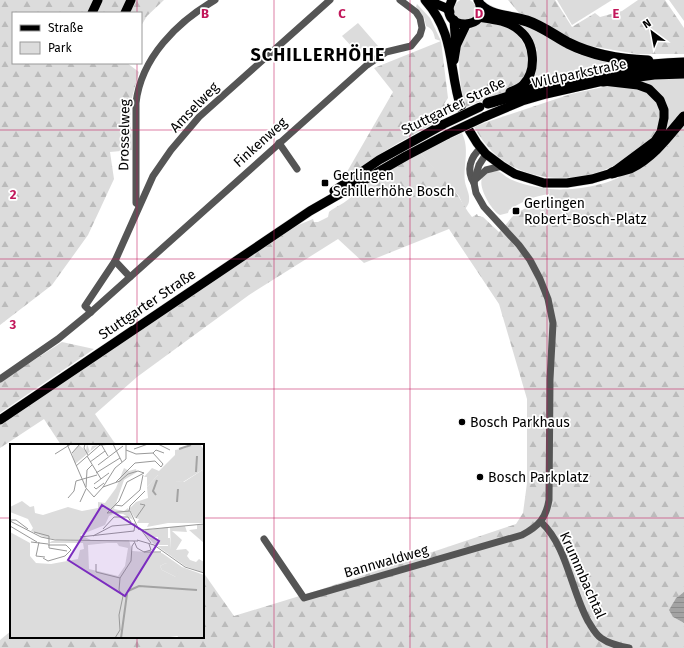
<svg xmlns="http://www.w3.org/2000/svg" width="684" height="648" font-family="'Fira Sans',sans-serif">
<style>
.green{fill:#dcdcdc}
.forest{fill:url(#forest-firs)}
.water{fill:url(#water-rules)}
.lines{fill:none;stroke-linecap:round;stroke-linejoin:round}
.major-casing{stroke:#dbdbdb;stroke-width:10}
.highway-casing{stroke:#dbdbdb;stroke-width:12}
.minor{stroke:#555;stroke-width:7}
.major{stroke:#000;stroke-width:9}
.highway{stroke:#000;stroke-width:11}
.major-bridge-casing{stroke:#dbdbdb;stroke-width:10;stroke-linecap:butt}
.major-bridge{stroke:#000;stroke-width:9}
.grid{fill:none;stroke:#c2185b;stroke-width:1;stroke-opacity:0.55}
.poi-dot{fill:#000;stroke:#fff;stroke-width:1.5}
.labels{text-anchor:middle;stroke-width:3.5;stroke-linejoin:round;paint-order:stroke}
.street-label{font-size:14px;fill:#000;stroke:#fff}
.poi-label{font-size:14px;fill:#000;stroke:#fff;text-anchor:start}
.district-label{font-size:18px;font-weight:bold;letter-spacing:1px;fill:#000;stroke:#fff}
.inset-river{fill:none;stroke:#a3a3a3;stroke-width:2}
.inset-road{fill:none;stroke:#999;stroke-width:1}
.view{fill:#7b2cbf;fill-opacity:0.15;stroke:#7b2cbf;stroke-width:2}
.inset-edge{fill:none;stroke:#000;stroke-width:2}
.grid-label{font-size:13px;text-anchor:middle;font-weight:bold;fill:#c2185b;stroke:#fff;stroke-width:3.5;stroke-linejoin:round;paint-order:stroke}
</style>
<defs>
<pattern id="forest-firs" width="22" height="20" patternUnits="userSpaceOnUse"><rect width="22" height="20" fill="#dcdcdc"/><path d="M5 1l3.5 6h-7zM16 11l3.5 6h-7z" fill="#bbb"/></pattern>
<pattern id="water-rules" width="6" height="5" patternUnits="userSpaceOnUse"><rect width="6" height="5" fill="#a3a3a3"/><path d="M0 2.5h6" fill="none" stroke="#8b8b8b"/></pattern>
</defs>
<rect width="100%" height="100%" fill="#fff"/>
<!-- green -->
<g class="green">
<circle cx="465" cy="10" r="11"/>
<polygon points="557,0 612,0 572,25"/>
<polygon points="669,0 684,0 684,21"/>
<path d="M417 4 430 18 441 41 435 39C434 33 432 28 426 26L424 17 416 7Z"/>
<polygon points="486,14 523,24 578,54 609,63 611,66 528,85 533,83 537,67 537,50 531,36 522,26"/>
<polygon points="358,23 378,46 363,59 342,36"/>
<polygon points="684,77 684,112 666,131 668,120 662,96 657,91 641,81 642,80"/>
<path d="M462 133C470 150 463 164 465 182 466 188 470 194 469 201 469 204 467 206 465 209L459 196 420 153Z"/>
<path d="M497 171C502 172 504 176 510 179 522 185 536 187 550 189L549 194C534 196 521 202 509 210L508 213 500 215C492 211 478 188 482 178 483 176 485 175 486 173Z"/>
</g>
<!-- forest -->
<g class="forest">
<polygon points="0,0 164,0 147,16 141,26 141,13 13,13 13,63 127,63 139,72 130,105 132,150 110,152 114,179 88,235 52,285 0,325"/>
<polygon points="508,0 555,0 572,27 595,13 600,17 622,11 638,0 665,0 684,28 684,54 637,54 584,45 519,13"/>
<path d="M483 21C490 22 498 22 504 25 524 34 538 63 521 82 511 93 480 100 466 107 460 89 455 53 464 36 468 29 476 25 483 21Z"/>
<polygon points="441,41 448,98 444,104 446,106 450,107 452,113 441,117 442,119 398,143 369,161 362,167 344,177 393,92 374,68"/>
<path d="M608 86C630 86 666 90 659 120 658 124 658 132 656 135 652 140 640 147 634 152 629 156 623 161 617 164 579 185 527 183 495 154 486 146 480 137 474 127L487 122 571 94Z"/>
<path d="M684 123V592C671 601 673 602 673 617L684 623V648H0V640L11 631V637H203V572L234 616 319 590 516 524 523 513 527 483V399L499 304 449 229 364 263 338 239 249 295 137 377 95 414 116 445H61L44 419 0 448V425L260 248 296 226 313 219 314 222H318L328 217 329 212C335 207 347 202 352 196L351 195 360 188 357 191 369 182 420 153C433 167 448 180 458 196 463 203 466 210 472 217L477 214 478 216 483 217 499 232C504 227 508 222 512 217 522 208 535 204 548 202L550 189C571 191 607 186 625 174 645 159 665 140 684 123Z"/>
<polygon points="62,342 94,349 0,413 0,382"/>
</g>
<!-- water -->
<polygon class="water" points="684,592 684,623 673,617 669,610 676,598"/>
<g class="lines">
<!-- major casing -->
<g class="major-casing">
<g id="major">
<path d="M425 0C456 35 448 68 461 108"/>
<polyline points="427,0 446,8 450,12"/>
<path d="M452 0C435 33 496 31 478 0"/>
<polyline points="92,13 98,0"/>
<polyline points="125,13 131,0"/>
<path d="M479 17C494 20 508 20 520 31 535 43 537 71 523 85 519 89 515 90 510 92"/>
<polyline points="456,46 466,25"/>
<polyline points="454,60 456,48 454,20"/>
<polyline points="469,130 477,143 486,154 502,166 515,174 544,183 567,183 592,179 612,173 655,141 661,132 664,118 664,110 660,100 649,89 638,85 603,81 546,94 522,101 484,117"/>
<polyline points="334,191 379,160 444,124"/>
<polyline points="0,420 310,211 406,156 448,134"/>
</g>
</g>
<!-- highway casing -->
<g class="highway-casing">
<g id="highway">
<path d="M481 6C493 17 512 16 527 21 542 26 555 36 568 43 594 56 620 60 648 61"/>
<polyline points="603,81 654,74 684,73"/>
<path d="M488 103C508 98 527 90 547 85 591 73 638 64 684 63"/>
<path d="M612 173C617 171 624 170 630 168 653 157 668 136 684 117"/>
</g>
</g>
<!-- minor -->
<g class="minor">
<polyline points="279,143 297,169"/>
<polyline points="476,179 486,170 502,166"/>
<path d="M474 183C466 171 470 157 481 148"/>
<path d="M139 205 136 203V103C141 58 177 22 215 0"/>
<polyline points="115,261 130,277"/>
<polyline points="91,312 85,306 115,261 153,176 171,150 199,117 330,0"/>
<polyline points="0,379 58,339 91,312 367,65 386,52 411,46 420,35 422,28 420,18 416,12 400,0"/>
<path d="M541 522C567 546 571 590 588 621 592 627 595 634 601 638 609 644 619 646 629 648"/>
<path d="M264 539 304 598 522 535C539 526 546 518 549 500L550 379 553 323 548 299 540 279 530 260 519 245 484 207 476 193 474 183 475 178 479 165 486 154"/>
</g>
<!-- major -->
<use href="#major" class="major"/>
<!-- highway -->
<use href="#highway" class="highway"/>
<!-- major-bridge casing -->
<g class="major-bridge-casing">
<g id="major-bridge">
<polyline points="444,124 480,107"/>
<polyline points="448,134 484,117"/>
</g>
</g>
<!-- major-bridge -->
<use href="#major-bridge" class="major-bridge"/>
</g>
<!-- grid -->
<path class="grid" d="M137 0V13M274 0V648M410 0V648M547 0V648M137 63V445M0 130H684M0 259H684M0 389H684M0 518H11M203 518H684M137 637V648"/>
<!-- markers -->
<g class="poi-dot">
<rect x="321" y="179" width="8" height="8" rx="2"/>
<rect x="512" y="207" width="8" height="8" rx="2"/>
<circle cx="462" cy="422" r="4"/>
<circle cx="480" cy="477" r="4"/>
</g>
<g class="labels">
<!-- street labels -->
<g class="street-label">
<text transform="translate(579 73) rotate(-12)" y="5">Wildparkstraße</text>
<text transform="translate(453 106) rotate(-26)" y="5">Stuttgarter Straße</text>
<text transform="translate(194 107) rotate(-46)" y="5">Amselweg</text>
<text transform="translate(124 135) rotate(-89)" y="5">Drosselweg</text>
<text transform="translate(260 142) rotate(-42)" y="5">Finkenweg</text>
<text transform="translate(147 304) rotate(-34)" y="5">Stuttgarter Straße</text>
<text transform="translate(386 561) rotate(-16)" y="5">Bannwaldweg</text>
<text transform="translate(583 575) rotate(66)" y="5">Krummbachtal</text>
</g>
<!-- poi labels -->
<g class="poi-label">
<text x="333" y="180">Gerlingen<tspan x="333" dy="16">Schillerhöhe Bosch</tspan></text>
<text x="524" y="208">Gerlingen<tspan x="524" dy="16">Robert-Bosch-Platz</tspan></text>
<text x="470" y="427">Bosch Parkhaus</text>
<text x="488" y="482">Bosch Parkplatz</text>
</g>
<!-- district labels -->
<g class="district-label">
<text x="318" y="61">SCHILLERHÖHE</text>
</g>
</g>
<!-- overview -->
<g transform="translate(10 444)">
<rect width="194" height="194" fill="#fff"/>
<path d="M77 0 80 8 82 2 88 1 65 20 62 9 69 1 76 7ZM158 83V101H148V93H139V86Z" fill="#dcdcdc"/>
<path d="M114 24 119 27 126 25 127 28 114 36 104 65 114 67 118 64 123 76 113 70H103L99 72 95 81 70 91 81 96H47L34 93 21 87 23 84 18 75 0 68V63L12 57 20 63 24 62 25 69 33 71 58 63 72 67 88 64V58L95 59 106 44ZM194 25V79H158L137 83 139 79H127L129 75 125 74 119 65 126 58 138 54 137 43 148 31 156 36 174 38ZM194 80V99L179 86 187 85V81ZM175 82 177 88 162 87 172 96 166 106 176 105 179 108 177 112 180 116 186 118 189 115 194 118V129L175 122 143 99 135 90V85L148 83 139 85V93L148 95V102H158V94H161V106L160 83ZM0 88 20 99V112L26 119 41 120 68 115 70 106 74 105 73 99H39L42 97 119 96 122 107 152 109 172 123 194 131V194H167L168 192 152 194H0ZM97 99H107L109 102 118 104 115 122 108 132 79 125 78 101ZM156 119 166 133 152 126 150 122Z" fill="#dcdcdc" fill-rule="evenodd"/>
<path d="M156 119 169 126 166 133 152 126 150 122Z" fill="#dcdcdc"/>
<path d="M180 0H190L194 6V25L173 38 150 37 148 31 137 43V33H134L142 24 149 27 165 11V6L176 4Z" fill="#dcdcdc"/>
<path class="inset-river" d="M169 5 181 1M186 28 187 12M146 51 143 47 147 36M167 58 168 45M118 147 129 142 187 146M111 194 117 150"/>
<path class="inset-road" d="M57 0 76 44 84 53 93 43M75 0 74 4 78 11M91 0 98 12M103 0 112 18M148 0 160 6M124 5 138 0M116 6 126 10 143 9 153 20 151 23M62 9 70 0M143 9 146 6 154 9M45 10 61 0M77 12 91 35M80 18 95 7M88 21 113 2M66 22 90 1 103 0M86 29 110 14M106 38 125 19 145 17 151 23M84 40 99 29M76 43 77 26 82 21M84 43 86 45 94 39M93 43 110 37 118 30 128 27 134 29 117 38 109 57 97 69 120 67 129 86M93 43 105 24 116 15V0M58 54 64 47 66 37 87 31M70 58 76 45M105 61 112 62 130 46 133 31M119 67 120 62 135 47M126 74 135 61 130 60M0 76H6L18 85M0 77 31 93 45 96 128 97M0 82 27 98M93 85 104 73H118L121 78M132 86 194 80M132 87 141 99M24 88 39 92V104M83 92 102 82 125 80M70 93 124 87 125 80M127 96 144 101 175 123 194 129M124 97 127 104 134 108 141 106 139 100M21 98 38 100M29 98 26 112 35 113M39 104 57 107M134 108H151M33 114 38 117 55 112 61 106 56 101H38M86 120V128L110 134M105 194 110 186 109 171 113 152 109 146 110 134 121 117 122 102 124 99"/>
<path class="view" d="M92 61 149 97 115 152 58 116Z"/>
<rect width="194" height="194" class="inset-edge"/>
</g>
<g class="grid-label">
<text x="205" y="18">B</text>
<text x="342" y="18">C</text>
<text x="479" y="18">D</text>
<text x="616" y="18">E</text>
<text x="13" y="199">2</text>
<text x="13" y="329">3</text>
</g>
<!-- legend -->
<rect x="12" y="12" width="130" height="52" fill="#ffffff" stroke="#999999"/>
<rect x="20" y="25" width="20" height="6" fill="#000000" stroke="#999999"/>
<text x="48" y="32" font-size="12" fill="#000000">Straße</text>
<rect x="20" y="42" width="20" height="12" fill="#dcdcdc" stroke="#999999"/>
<text x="48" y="52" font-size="12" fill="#000000">Park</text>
<!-- north arrow -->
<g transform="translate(652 32) rotate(328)" stroke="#ffffff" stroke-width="3" paint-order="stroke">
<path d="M0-3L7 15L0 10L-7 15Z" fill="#000000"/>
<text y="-6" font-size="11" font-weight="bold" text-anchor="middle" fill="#000000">N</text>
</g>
</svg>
